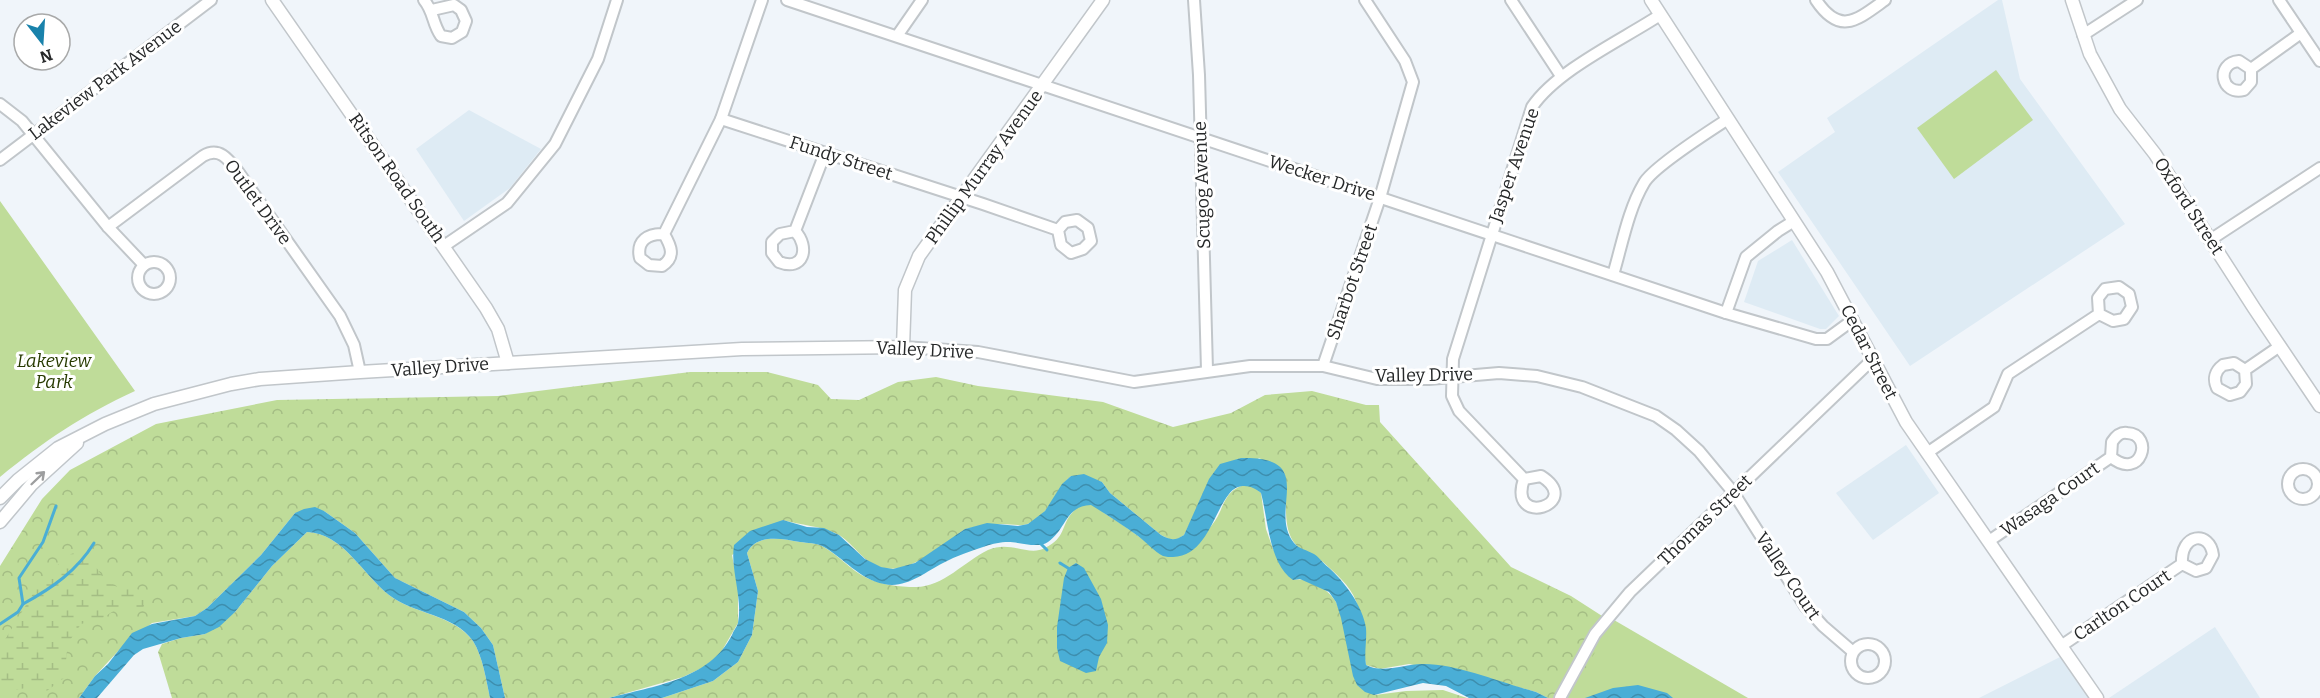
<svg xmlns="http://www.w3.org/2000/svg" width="2320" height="698" font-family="Bitter,serif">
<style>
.built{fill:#deebf4}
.forest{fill:url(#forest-crowns)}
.wetland{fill:url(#wetland-marsh)}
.park{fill:#bfdc99}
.water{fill:url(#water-waves)}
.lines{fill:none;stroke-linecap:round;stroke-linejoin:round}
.stream{stroke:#4aaed6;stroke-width:3}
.minor-casing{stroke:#c1c6ca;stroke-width:14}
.tertiary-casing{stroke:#c1c6ca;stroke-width:15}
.minor{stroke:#fff;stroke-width:10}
.tertiary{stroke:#fff;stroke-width:12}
.oneway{stroke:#9d9e9f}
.labels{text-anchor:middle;stroke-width:6;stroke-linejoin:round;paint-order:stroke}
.street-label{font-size:18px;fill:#262829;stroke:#fff}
.park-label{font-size:18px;font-style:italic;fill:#273a00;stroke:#fff}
</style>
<defs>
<pattern id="forest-crowns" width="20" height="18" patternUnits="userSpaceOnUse" patternTransform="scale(1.5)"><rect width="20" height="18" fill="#bfdc99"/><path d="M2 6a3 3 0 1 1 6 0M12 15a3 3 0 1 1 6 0" fill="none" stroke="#a4bd84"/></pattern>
<pattern id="wetland-marsh" width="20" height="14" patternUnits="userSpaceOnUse" patternTransform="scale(1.5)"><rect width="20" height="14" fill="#bfdc99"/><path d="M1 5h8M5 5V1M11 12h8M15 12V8" fill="none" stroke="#a4bd84"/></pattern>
<pattern id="water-waves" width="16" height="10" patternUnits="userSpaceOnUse" patternTransform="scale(1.5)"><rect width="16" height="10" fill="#4aaed6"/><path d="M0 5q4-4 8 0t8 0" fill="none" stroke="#3d8eae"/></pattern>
</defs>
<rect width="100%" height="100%" fill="#f0f5fa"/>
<!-- built -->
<g class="built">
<polygon points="1998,0 2002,0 2020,79 2125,224 1910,366 1778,172 1835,132 1827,118"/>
<polygon points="469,110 541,149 510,188 464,221 416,149"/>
<polygon points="1792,240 1839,316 1826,329 1820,329 1744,302 1758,261"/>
<polygon points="1906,445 1939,493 1873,540 1836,493"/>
<polygon points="2215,627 2260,698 2109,698"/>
<polygon points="2062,656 2092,698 1979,698"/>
</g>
<!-- forest -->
<g class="forest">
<path d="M690 372H767L818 385 831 399 859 400 898 382 936 377 978 386 1103 402 1173 427 1231 413 1265 395 1312 391 1366 405H1379L1380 422 1511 567 1571 596 1627 632 1585 698H1548L1536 692 1498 682 1409 664 1380 669 1366 665C1362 645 1364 620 1356 601 1350 585 1335 573 1323 562 1314 554 1299 551 1293 541 1281 522 1289 493 1284 472L1259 458 1191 521 1184 535 1176 540 1169 539 1161 535 1110 493 1102 482 1071 476C1056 488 1051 511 1034 521 1023 528 1014 524 1002 524 992 524 976 526 966 529 960 531 956 537 951 540 932 553 905 575 880 567 861 561 853 542 837 534 821 526 800 525 783 520L732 555 738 587V623L720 654 704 667 683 677 609 698H505L493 645 481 628 464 612 395 578 355 533 324 511 295 513 261 555 207 608 195 616 152 623 120 649 95 676 79 698H0V566L42 499 70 470 156 424 277 400 498 396Z"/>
<path d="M1244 485 1254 487 1261 493 1266 529 1273 549 1293 580C1309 577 1328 589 1336 602L1375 695 1406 691 1443 690 1467 698H662L713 681 738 662 752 635 758 591 747 553C757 533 782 539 800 542 808 543 816 543 822 546 839 555 850 570 867 578 883 585 898 587 916 587 943 587 965 561 988 550 1011 540 1028 557 1045 548 1066 538 1061 525 1072 513 1076 507 1084 503 1092 505 1097 507 1103 512 1107 515 1127 527 1145 541 1163 555 1174 549 1206 534 1212 525 1225 509 1222 492 1244 485Z"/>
<path d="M307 532C343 533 363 575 389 595 413 614 453 614 473 641 483 657 486 680 490 698H172L158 652 162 644 181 638 205 634 235 612 272 566Z"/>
</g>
<!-- wetland -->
<path class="wetland" d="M88 549C100 575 104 590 137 589L144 596V606L139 612H131L123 605 101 619 81 624 68 643 64 678 44 693C25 682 17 694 0 688V643L6 638 43 577 71 554Z"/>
<!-- park -->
<g class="park">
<polygon points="1996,70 2033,120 1954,179 1917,128"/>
<path d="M0 201 135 391C83 415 44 441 0 477Z"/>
<polygon points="1614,620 1748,698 1568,698"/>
</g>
<!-- water -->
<g class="water">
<path d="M1241 458C1320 456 1267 510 1294 543 1299 549 1307 550 1314 554 1319 557 1323 563 1328 567 1344 581 1363 606 1366 628 1367 641 1364 653 1366 665 1383 674 1404 664 1422 664 1455 663 1502 683 1536 692L1548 698H1469L1446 686 1423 683 1374 695 1365 692 1357 685 1353 676 1341 618 1336 602 1329 592 1300 579 1293 580C1269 564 1268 519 1261 493 1252 485 1238 482 1229 494 1213 514 1206 556 1173 557 1170 557 1166 557 1163 556 1155 552 1145 541 1138 536 1123 525 1107 515 1091 505 1065 506 1067 529 1048 542 1038 549 1020 542 1008 542 1001 542 992 544 986 546 971 551 956 556 943 563 925 572 906 589 884 584 859 579 844 558 822 546 816 543 808 543 800 542 782 539 757 533 747 553L758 591 752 635 738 662 713 681 662 698H609C653 686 709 680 732 635 733 631 737 627 738 623 743 597 730 570 734 545L750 531 783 520 807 527 824 528 839 535 865 559 881 567 893 569 915 563 965 529 987 523 1018 526 1028 524 1045 511 1062 484 1071 476 1084 474 1102 482 1110 493 1161 535C1170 540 1175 541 1184 535L1209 479 1220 464Z"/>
<path d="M315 507 324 511 355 533 395 578 464 612 481 628 493 645 505 698H490C486 680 483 657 473 641 454 614 413 614 389 595 363 575 343 533 307 532L272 566 235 612 219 627 205 634 181 638 143 649 134 655 97 698H79L95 676 108 664 132 633 152 624 195 616 207 608 261 555 295 513 304 509Z"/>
<polygon points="1076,563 1084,568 1101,599 1108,625 1107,643 1099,657 1096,671 1086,673 1060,661 1057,648 1057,627 1064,578 1068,568"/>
<polygon points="1638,685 1667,693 1673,698 1585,698 1613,688"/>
</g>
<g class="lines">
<!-- stream -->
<g class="stream">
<polyline points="1040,543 1047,550"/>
<polyline points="1060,563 1068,568"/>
<path d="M23 604C52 588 77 571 94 543"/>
<polyline points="0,624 18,612 23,604 19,578 43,542 56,506"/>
</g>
<!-- minor casing -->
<g class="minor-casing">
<g id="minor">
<path d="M424 0C434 12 432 23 441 36L452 38 462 32 466 21 461 10 454 5 432 10"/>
<polyline points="787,0 1726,313 1816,339 1827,339 1853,320"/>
<polyline points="1194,0 1199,75 1207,370"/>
<polyline points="1511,0 1561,76"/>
<path d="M1816 0C1840 36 1857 20 1885 0"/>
<polyline points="2279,0 2320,61"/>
<polyline points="2083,35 2137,0"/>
<polyline points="897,36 922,0"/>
<path d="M2251 69 2239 61C2215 63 2221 96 2244 90L2251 82V69L2301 33"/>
<polyline points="0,104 22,121 108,227 144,265"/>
<polyline points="721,119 983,204 1058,230 1061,245 1071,253 1083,249 1091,241 1088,228 1077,220 1065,222 1058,230"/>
<polyline points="0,160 211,0"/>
<path d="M108 227 203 156C220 146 229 160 239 173L340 316 354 345 360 372"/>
<path d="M795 231C810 247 804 272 779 262L772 253V242L780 234 795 231 825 153"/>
<path d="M664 234C671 246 676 257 662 266L649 265 640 258C636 241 648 233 664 234L721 119 762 0"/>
<polyline points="2210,240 2320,168"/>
<polyline points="444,246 507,203 555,144 598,59 617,0"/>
<circle cx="154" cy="278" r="16"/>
<path d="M1613 275C1622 245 1628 210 1644 183 1653 167 1711 130 1728 119"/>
<polyline points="1726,313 1746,257 1778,231 1794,221"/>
<polyline points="903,347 978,352 1134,382 1250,366 1323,366 1377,379 1429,379 1499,373 1537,376 1582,387 1656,416 1676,430 1699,451 1733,492 1805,606 1823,626 1852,651"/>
<polyline points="1323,366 1380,198 1413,82 1405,61 1365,0"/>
<path d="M2245 370 2234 363 2223 365C2215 371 2213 379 2217 388L2230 395 2240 392 2246 384 2245 370 2280 346"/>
<polyline points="1927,453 1994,407 2008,374 2099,314 2113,321 2124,319 2132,307 2129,294 2119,287 2105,289 2098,298 2099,314"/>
<circle cx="2303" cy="484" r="15"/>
<path d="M1524 479 1541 476C1585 504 1507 529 1524 479L1459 411 1452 396 1453 359 1532 107C1557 70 1622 40 1660 15"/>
<path d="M1989 541 2111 457 2112 442C2116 436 2120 432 2127 433 2155 434 2141 482 2111 457"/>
<circle cx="1868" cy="661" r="17"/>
<path d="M2061 646 2182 564 2196 571 2206 568 2213 555C2210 530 2180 533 2182 564"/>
<polyline points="1560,698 1595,634 1630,592 1872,360"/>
</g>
</g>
<!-- tertiary casing -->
<g class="tertiary-casing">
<g id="tertiary">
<polyline points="272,0 486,308 498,329 508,363"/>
<polyline points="1651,0 1827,272 1906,422 2097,698"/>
<polyline points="2072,0 2090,54 2120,109 2155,154 2254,308 2320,406"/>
<polyline points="0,498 18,480 58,448 105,424 154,404 231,384 260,379 360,372 742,349 903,347 905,290 919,256 1103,0"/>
<polyline points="0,522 32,484 77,443"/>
</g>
</g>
<!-- minor -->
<use href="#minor" class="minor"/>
<!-- tertiary -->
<use href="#tertiary" class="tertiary"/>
</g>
<!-- one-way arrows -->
<defs><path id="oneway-shaft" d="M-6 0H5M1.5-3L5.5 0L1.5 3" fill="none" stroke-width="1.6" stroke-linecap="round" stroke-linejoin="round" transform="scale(1.5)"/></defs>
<use class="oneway" href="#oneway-shaft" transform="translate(38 478) rotate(-44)"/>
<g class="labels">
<!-- street labels -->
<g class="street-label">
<text transform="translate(105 80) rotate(-37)" y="6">Lakeview Park Avenue</text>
<text transform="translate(841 158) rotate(18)" y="6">Fundy Street</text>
<text transform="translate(1514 165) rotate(-71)" y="6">Jasper Avenue</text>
<text transform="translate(984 167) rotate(-54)" y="6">Phillip Murray Avenue</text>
<text transform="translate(397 178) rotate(55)" y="6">Ritson Road South</text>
<text transform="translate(1322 178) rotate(18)" y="6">Wecker Drive</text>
<text transform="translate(1202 185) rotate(-92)" y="6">Scugog Avenue</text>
<text transform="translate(258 202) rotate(54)" y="6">Outlet Drive</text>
<text transform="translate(2189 206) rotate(57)" y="6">Oxford Street</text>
<text transform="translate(1352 282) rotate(-71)" y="6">Sharbot Street</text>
<text transform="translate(925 350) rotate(3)" y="6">Valley Drive</text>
<text transform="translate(1869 352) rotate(63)" y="6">Cedar Street</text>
<text transform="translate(440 367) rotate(-4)" y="6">Valley Drive</text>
<text transform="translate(1424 375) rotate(-1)" y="6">Valley Drive</text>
<text transform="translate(2050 499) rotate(-35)" y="6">Wasaga Court</text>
<text transform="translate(1705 520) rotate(-44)" y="6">Thomas Street</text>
<text transform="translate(1788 576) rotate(56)" y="6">Valley Court</text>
<text transform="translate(2122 605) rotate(-34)" y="6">Carlton Court</text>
</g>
<!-- park labels -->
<g class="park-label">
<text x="54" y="367">Lakeview<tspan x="54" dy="21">Park</tspan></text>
</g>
</g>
<!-- north arrow -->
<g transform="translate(42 42) rotate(163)"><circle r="28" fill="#ffffff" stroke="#a8a9a9" stroke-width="1.5"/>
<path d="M0-4.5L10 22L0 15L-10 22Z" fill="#1982ab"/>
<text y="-9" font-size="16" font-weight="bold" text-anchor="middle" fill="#262829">N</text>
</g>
</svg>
